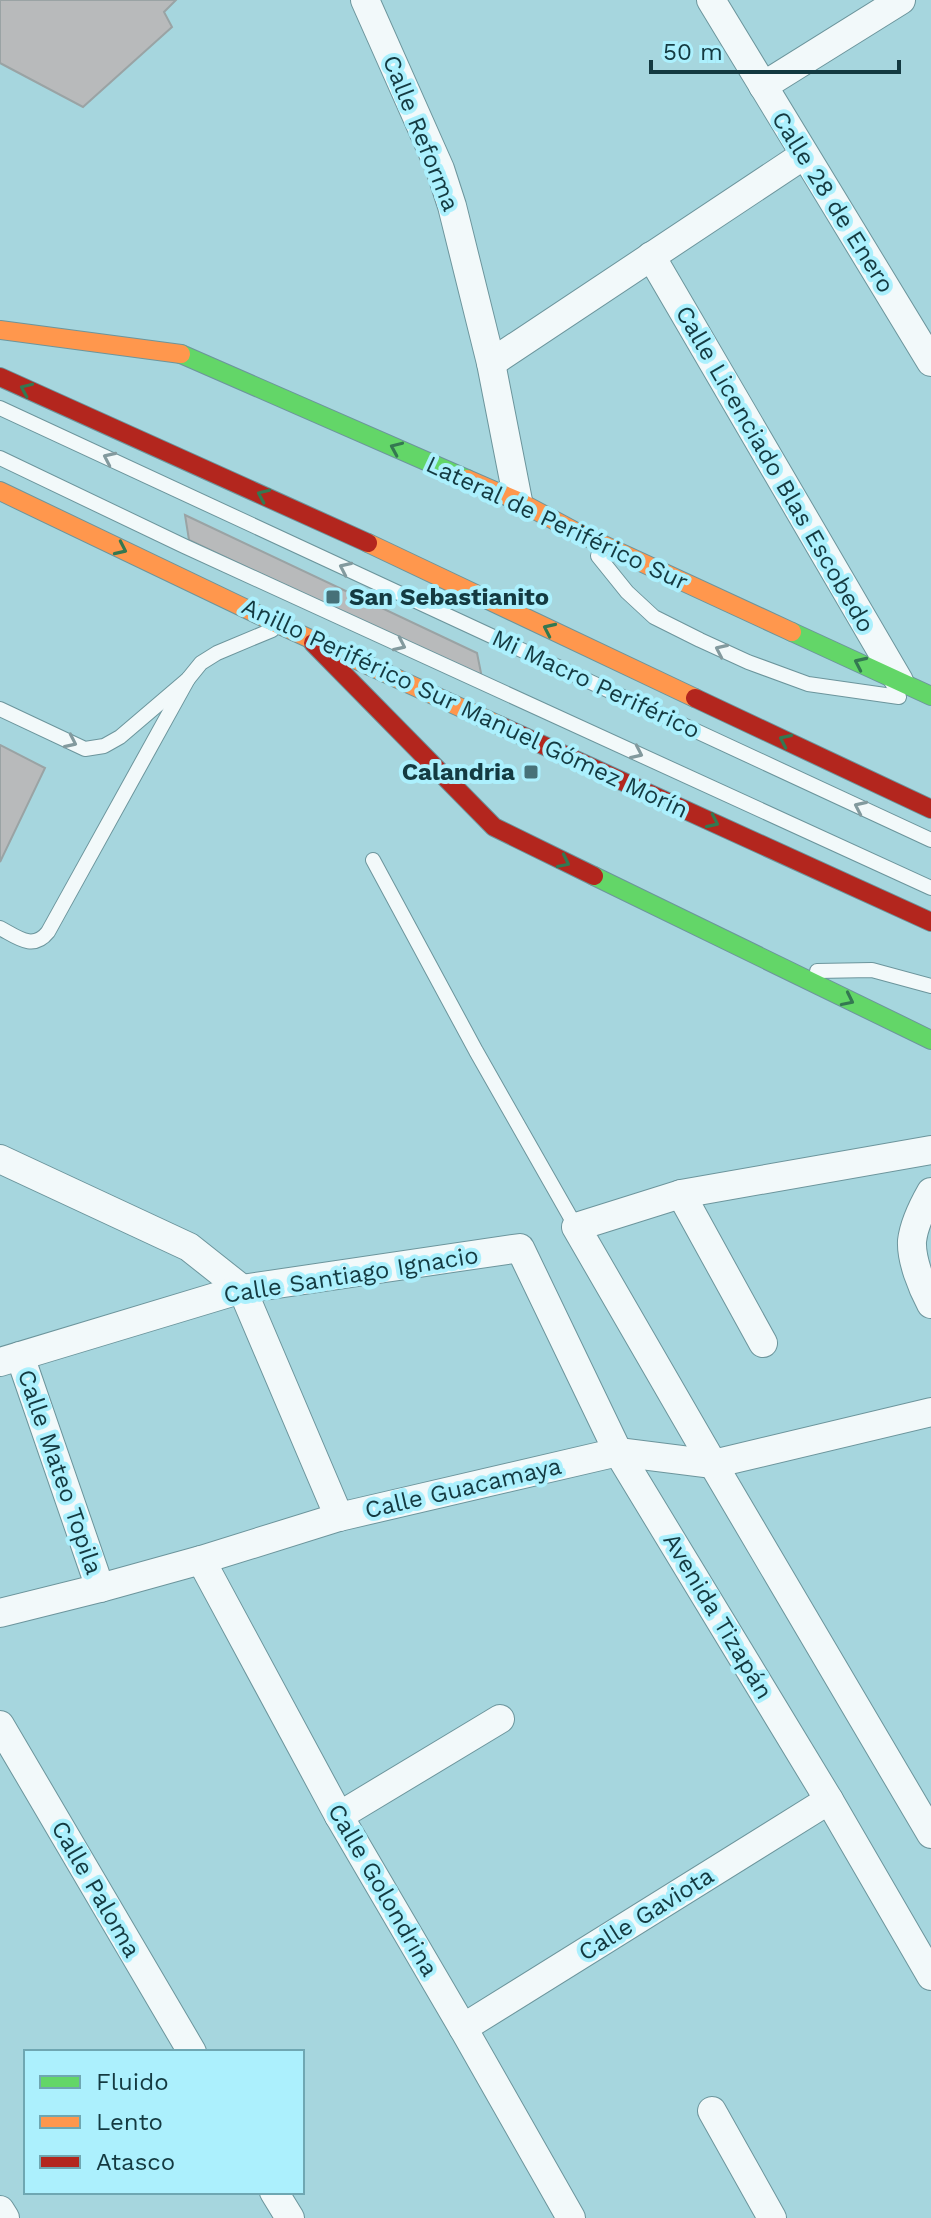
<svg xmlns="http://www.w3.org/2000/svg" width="931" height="2218" font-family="'Work Sans',sans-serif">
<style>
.building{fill:#b8babb;stroke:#9aa3a4;stroke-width:2}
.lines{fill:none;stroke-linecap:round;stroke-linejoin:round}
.lane-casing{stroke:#6c959c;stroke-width:16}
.street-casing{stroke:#6c959c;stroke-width:30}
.fast-casing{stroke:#6c959c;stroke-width:20}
.slow-casing{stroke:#6c959c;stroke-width:20}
.jam-casing{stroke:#6c959c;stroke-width:20}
.lane{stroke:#f2f9fa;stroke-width:14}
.street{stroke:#f2f9fa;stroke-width:28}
.fast{stroke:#63d668;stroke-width:18}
.slow{stroke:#ff974d;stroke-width:18}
.jam{stroke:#b3261e;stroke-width:18}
.oneway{stroke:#347851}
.oneway2{stroke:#839a9e}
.poi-dot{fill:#477178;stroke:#acf0fd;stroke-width:3}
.labels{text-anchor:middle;stroke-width:8;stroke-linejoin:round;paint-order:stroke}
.street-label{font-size:24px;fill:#143a41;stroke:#acf0fd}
.poi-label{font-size:24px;font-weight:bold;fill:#143a41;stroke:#acf0fd;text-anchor:start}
</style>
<rect width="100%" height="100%" fill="#a6d6de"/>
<!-- building -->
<g class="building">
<polygon points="0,0 176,0 164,12 172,27 83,107 0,63"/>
<polygon points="185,515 477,653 482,678 189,540"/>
<polygon points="0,745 45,768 0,862"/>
</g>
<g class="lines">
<!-- lane casing -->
<g class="lane-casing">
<g id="lane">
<polyline points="0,408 931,840"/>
<polyline points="0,458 184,546 931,888"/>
<polyline points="598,556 627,592 654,617 700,640 748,662 808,684 899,697"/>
<polyline points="0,709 85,749 104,746 120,737 188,679 201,663 217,653 272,630"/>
<polyline points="373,860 476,1051 576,1227"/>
<path d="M0 928C17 937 33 951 48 932L188 679"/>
<polyline points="817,971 872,970 931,986"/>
</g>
</g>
<!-- street casing -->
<g class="street-casing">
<g id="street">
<polyline points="365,0 440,169 452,206 491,363 518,501"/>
<polyline points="711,0 931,362"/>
<polyline points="763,86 901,0"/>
<polyline points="651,256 899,681"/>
<polyline points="491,363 804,155"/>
<polyline points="931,1150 681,1194 576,1227 713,1464 931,1834"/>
<polyline points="0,1159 189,1247 242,1289 339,1517"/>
<path d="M931 1192C923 1206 914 1224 912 1241 911 1260 922 1287 931 1304"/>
<polyline points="681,1194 763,1343"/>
<polyline points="20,1356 100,1588"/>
<polyline points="0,1362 242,1289 520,1248 618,1452 829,1800 931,1976"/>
<polyline points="201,1560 339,1816 463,2028 571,2218"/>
<polyline points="0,1613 100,1588 201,1560 339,1517 618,1452 713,1464 931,1412"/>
<polyline points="0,1725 192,2052"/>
<polyline points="339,1816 500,1719"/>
<polyline points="463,2028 829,1800"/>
<polyline points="712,2111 772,2218"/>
<polyline points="274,2192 290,2218"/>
<polyline points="0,2210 5,2218"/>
</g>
</g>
<!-- fast casing -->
<g class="fast-casing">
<g id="fast">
<polyline points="181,354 467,479"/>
<polyline points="792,632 931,696"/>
<polyline points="594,876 931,1040"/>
</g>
</g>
<!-- slow casing -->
<g class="slow-casing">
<g id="slow">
<polyline points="0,330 181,354"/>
<polyline points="467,479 518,501 580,534 792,632"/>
<polyline points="0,491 282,626 501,726"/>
<polyline points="368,543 695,698"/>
</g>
</g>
<!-- jam casing -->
<g class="jam-casing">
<g id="jam">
<polyline points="0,377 368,543"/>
<polyline points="313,643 494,827 594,876"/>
<polyline points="695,698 931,809"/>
<polyline points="501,726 931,922"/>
</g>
</g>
<!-- lane -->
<use href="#lane" class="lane"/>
<!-- street -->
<use href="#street" class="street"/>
<!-- fast -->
<use href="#fast" class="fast"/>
<!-- slow -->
<use href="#slow" class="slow"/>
<!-- jam -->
<use href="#jam" class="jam"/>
</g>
<!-- one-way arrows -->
<defs><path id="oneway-chevron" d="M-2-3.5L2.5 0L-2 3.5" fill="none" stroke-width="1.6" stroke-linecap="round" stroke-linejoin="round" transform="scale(2)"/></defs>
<g class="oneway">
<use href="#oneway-chevron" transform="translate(26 389) rotate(-156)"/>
<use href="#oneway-chevron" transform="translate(396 448) rotate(-156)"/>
<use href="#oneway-chevron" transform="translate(263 495) rotate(-156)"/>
<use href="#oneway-chevron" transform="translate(121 549) rotate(25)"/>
<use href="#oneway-chevron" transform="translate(549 629) rotate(-155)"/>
<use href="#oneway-chevron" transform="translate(860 663) rotate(-155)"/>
<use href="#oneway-chevron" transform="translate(785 740) rotate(-155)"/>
<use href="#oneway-chevron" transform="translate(713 822) rotate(25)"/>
<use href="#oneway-chevron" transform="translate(564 862) rotate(26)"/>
<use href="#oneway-chevron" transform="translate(848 1000) rotate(26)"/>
</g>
<g class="oneway2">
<use href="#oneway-chevron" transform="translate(109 458) rotate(-155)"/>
<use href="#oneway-chevron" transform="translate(345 568) rotate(-155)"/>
<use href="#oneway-chevron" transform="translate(400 645) rotate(25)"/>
<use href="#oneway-chevron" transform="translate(721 650) rotate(-155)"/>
<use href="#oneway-chevron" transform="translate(71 742) rotate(25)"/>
<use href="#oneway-chevron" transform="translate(637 753) rotate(25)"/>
<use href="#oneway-chevron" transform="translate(860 807) rotate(-155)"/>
</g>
<!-- markers -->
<g class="poi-dot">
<rect x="325" y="589" width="16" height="16" rx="4"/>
<rect x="523" y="764" width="16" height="16" rx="4"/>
</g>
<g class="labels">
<!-- street labels -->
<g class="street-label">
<text transform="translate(421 133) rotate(68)" y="8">Calle Reforma</text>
<text transform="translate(833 202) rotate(58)" y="8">Calle 28 de Enero</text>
<text transform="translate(775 469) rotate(60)" y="8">Calle Licenciado Blas Escobedo</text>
<text transform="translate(557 523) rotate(25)" y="8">Lateral de Periférico Sur</text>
<text transform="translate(596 684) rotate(25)" y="8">Mi Macro Periférico</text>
<text transform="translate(465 708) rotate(25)" y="8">Anillo Periférico Sur Manuel Gómez Morín</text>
<text transform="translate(351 1275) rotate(-9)" y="8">Calle Santiago Ignacio</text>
<text transform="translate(60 1472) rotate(71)" y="8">Calle Mateo Topila</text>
<text transform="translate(463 1488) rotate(-13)" y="8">Calle Guacamaya</text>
<text transform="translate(718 1616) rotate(59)" y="8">Avenida Tizapán</text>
<text transform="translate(96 1889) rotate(60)" y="8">Calle Paloma</text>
<text transform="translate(383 1890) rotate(60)" y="8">Calle Golondrina</text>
<text transform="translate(646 1914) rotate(-32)" y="8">Calle Gaviota</text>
</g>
<!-- poi labels -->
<g class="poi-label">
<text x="349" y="605">San Sebastianito</text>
<text x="515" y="780" text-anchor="end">Calandria</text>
</g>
</g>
<!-- legend -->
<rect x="24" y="2050" width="280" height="144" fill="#acf0fd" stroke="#6fa7b2" stroke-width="2"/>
<rect x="40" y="2076" width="40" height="12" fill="#63d668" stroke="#6fa7b2" stroke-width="2"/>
<text x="96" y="2090" font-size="24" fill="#143a41">Fluido</text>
<rect x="40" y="2116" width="40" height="12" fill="#ff974d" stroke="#6fa7b2" stroke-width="2"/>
<text x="96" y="2130" font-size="24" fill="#143a41">Lento</text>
<rect x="40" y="2156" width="40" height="12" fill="#b3261e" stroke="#6fa7b2" stroke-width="2"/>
<text x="96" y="2170" font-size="24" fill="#143a41">Atasco</text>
<!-- scale -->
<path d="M651 60v12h248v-12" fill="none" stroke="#143a41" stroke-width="4"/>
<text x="663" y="60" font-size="24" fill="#143a41" stroke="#acf0fd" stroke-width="6" paint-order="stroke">50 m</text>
</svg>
